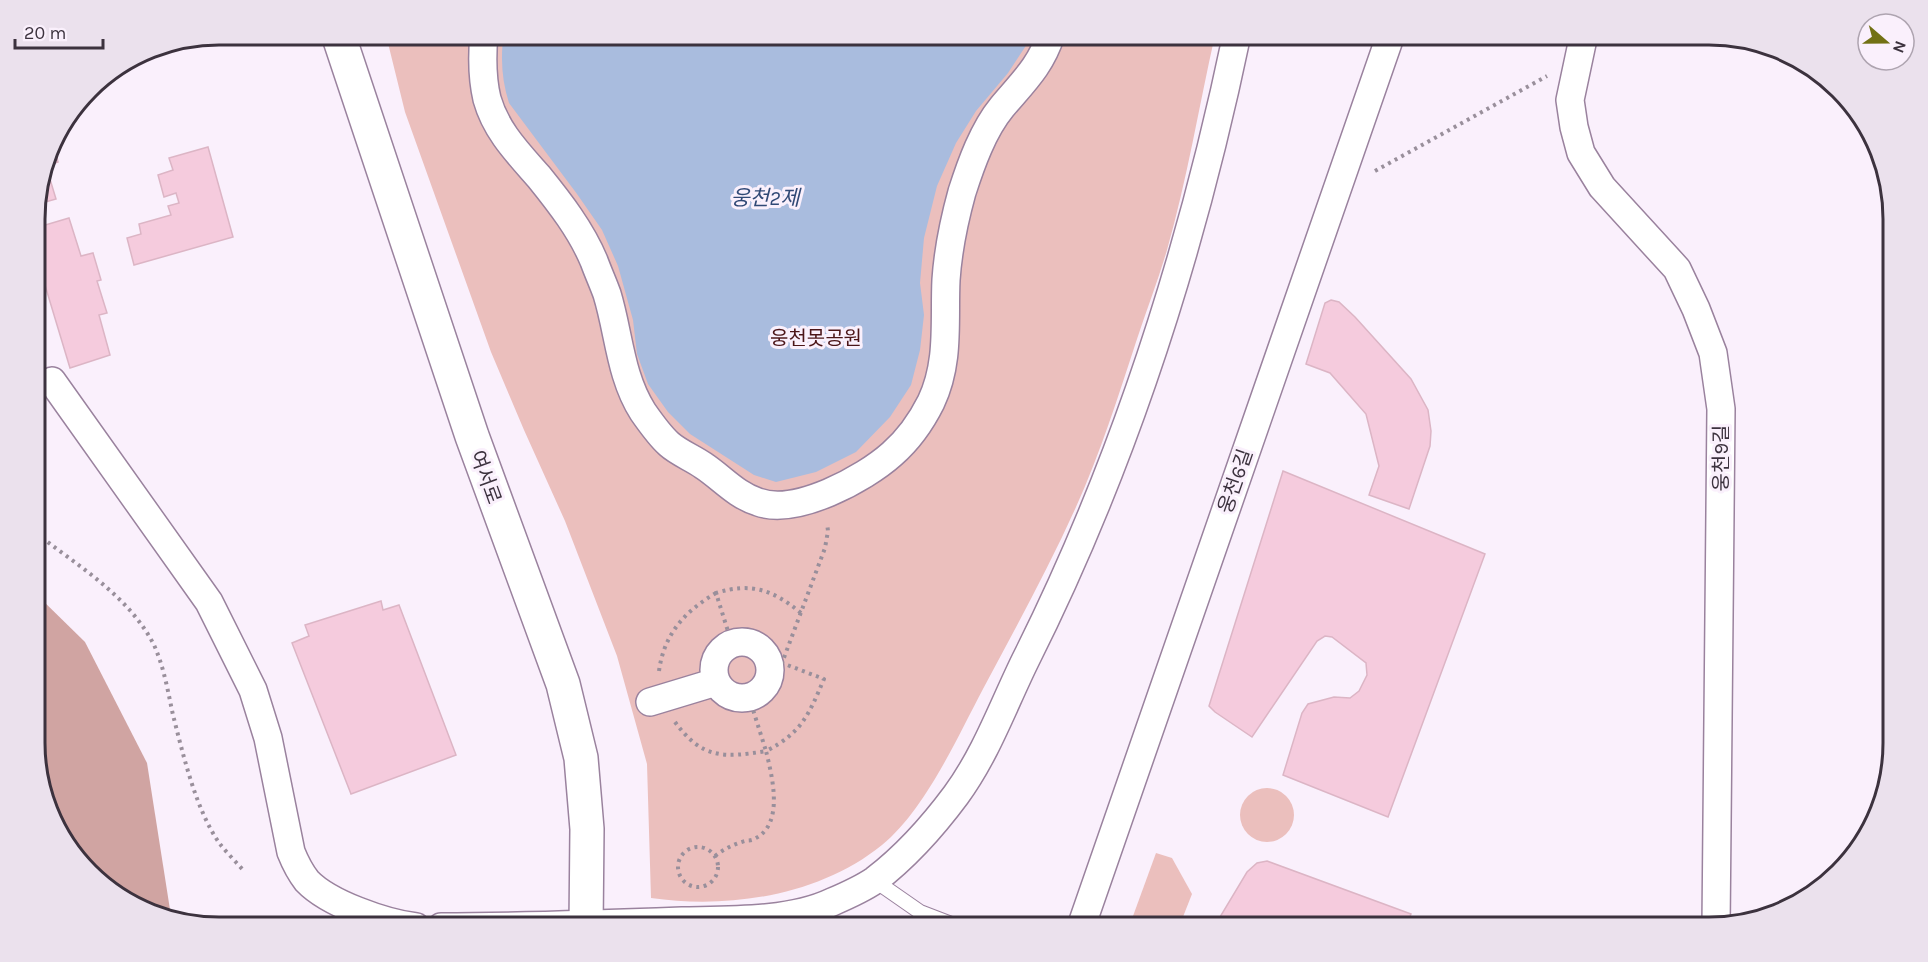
<svg xmlns="http://www.w3.org/2000/svg" width="1928" height="962" font-family="Karla,'Noto Sans KR',sans-serif">
<style>
.green{fill:#ebbfbd}
.forest{fill:#d0a4a2}
.water{fill:#a9bcde}
.building{fill:#f5cbdd;stroke:#dcb5c5;stroke-width:1.5}
.lines{fill:none;stroke-linecap:round;stroke-linejoin:round}
.lane-casing{stroke:#9a829e;stroke-width:16}
.street-casing{stroke:#9a829e;stroke-width:30}
.secondary-casing{stroke:#9a829e;stroke-width:36}
.path{stroke:#998f9b;stroke-width:4;stroke-dasharray:3 4.5;stroke-linecap:butt}
.lane{stroke:#fff;stroke-width:14}
.street{stroke:#fff;stroke-width:27}
.secondary{stroke:#fff;stroke-width:33}
.labels{text-anchor:middle;stroke-width:6;stroke-linejoin:round;paint-order:stroke}
.park-label{font-size:20px;fill:#4b1518;stroke:#faf0fc}
.street-label{font-size:20px;fill:#3c323e;stroke:#faf0fc}
.water-label{font-size:21px;font-style:italic;fill:#314976;stroke:#faf0fc}
.rim{fill:none;stroke:#3c323e;stroke-width:3}
</style>
<rect width="100%" height="100%" fill="#faf0fc"/>
<!-- green -->
<g class="green">
<path d="M386 35H1215C1199 106 1187 180 1167 250 1158 281 1146 311 1136 342 1118 397 1100 454 1076 507 1048 569 1015 629 983 689 957 738 925 810 882 845 819 896 729 909 651 898L647 764 617 656 565 521 524 430 491 352 405 112Z"/>
<circle cx="1267" cy="815" r="27"/>
<polygon points="1156,853 1172,858 1192,894 1179,927 1129,927"/>
</g>
<!-- forest -->
<polygon class="forest" points="36,594 85,642 147,763 171,916 138,909 73,855 36,767"/>
<!-- water -->
<path class="water" d="M504 34 1033 35 1008 73 976 111 956 143 937 186 924 238 920 283 924 315 920 350 911 385 890 417 856 452 816 472 776 482 754 475 690 434 668 412 648 384 637 354 633 320 618 266 602 230 577 194 509 103C502 81 500 57 504 34Z"/>
<!-- building -->
<g class="building">
<polygon points="53,142 58,162 46,166 56,199 35,205"/>
<polygon points="208,147 233,237 134,265 127,238 141,234 139,224 171,215 168,206 179,203 176,193 164,197 158,175 173,170 169,158"/>
<polygon points="69,218 81,256 93,253 101,280 97,281 107,313 99,315 110,355 70,368 35,252 35,228"/>
<polygon points="1331,300 1339,302 1355,317 1411,379 1428,410 1431,431 1430,446 1409,509 1369,495 1379,466 1366,414 1330,373 1306,364 1325,303"/>
<polygon points="1283,471 1485,554 1388,817 1283,775 1302,713 1308,704 1334,697 1350,698 1359,691 1367,675 1366,663 1332,637 1325,636 1317,641 1252,737 1215,712 1209,706"/>
<polygon points="381,601 383,610 399,605 456,755 351,794 292,643 309,636 305,625"/>
<polygon points="1267,861 1411,914 1406,927 1214,927 1247,872 1257,863"/>
</g>
<g class="lines">
<!-- lane casing -->
<g class="lane-casing">
<polyline id="lane" points="874,880 920,912 959,927"/>
</g>
<!-- street casing -->
<g class="street-casing">
<g id="street">
<path d="M484 34C482 56 482 78 487 99 496 131 518 153 539 177 560 203 581 230 594 261 598 272 603 283 607 294 619 333 620 376 643 412 650 422 660 436 669 444 679 453 693 458 704 466 722 478 736 495 758 502 796 516 864 479 892 454 908 440 922 420 931 402 950 362 944 321 946 280 948 250 954 221 962 192 971 164 983 130 1002 107 1022 83 1041 66 1051 34"/>
<polyline points="1584,34 1570,100 1574,127 1581,153 1602,187 1677,269 1696,309 1713,353 1721,409 1716,927"/>
<path d="M52 381 209 602 253 690 268 738 291 852C295 862 300 872 307 881 329 904 385 923 416 927"/>
<circle cx="742" cy="670" r="28"/>
<polyline points="650,702 716,682"/>
<path d="M441 927C521 927 602 924 682 921 728 920 790 922 832 902 846 896 862 889 875 880 905 857 933 826 956 795 986 754 1003 706 1025 661 1124 464 1192 250 1237 34"/>
<polyline points="1081,927 1391,34"/>
</g>
</g>
<!-- secondary casing -->
<g class="secondary-casing">
<polyline id="secondary" points="338,34 472,436 563,684 581,758 587,829 586,927"/>
</g>
<!-- path -->
<g class="path">
<polyline points="1375,171 1547,76"/>
<path d="M36 533C78 566 129 596 154 645 164 667 168 692 173 715 183 754 196 811 220 844 227 853 236 862 244 871"/>
<path d="M732 644 716 593C752 582 773 590 801 613"/>
<polyline points="770,666 782,663"/>
<path d="M659 671C664 634 685 611 716 593"/>
<path d="M675 722C702 759 724 758 766 751L749 697"/>
<circle cx="698" cy="867" r="20"/>
<path d="M715 856C724 849 734 844 745 841 748 840 751 841 754 839 785 825 772 776 766 751 802 733 809 714 824 679L782 663 825 548 828 531 827 523"/>
</g>
<!-- lane -->
<use href="#lane" class="lane"/>
<!-- street -->
<use href="#street" class="street"/>
<!-- secondary -->
<use href="#secondary" class="secondary"/>
</g>
<g class="labels">
<!-- park labels -->
<g class="park-label">
<text x="816" y="345">웅천못공원</text>
</g>
<!-- street labels -->
<g class="street-label">
<text transform="translate(1721 458) rotate(-90)" y="7">웅천9길</text>
<text transform="translate(486 477) rotate(70)" y="7">여서로</text>
<text transform="translate(1235 481) rotate(-71)" y="7">웅천6길</text>
</g>
<!-- water labels -->
<g class="water-label">
<text x="765" y="205">웅천2제</text>
</g>
</g>
<!-- crop -->
<path d="M0 0H1928V962H0ZM219 45H1709A174 174 0 0 1 1883 219V743A174 174 0 0 1 1709 917H219A174 174 0 0 1 45 743V219A174 174 0 0 1 219 45Z" fill="#ebe1ed" fill-rule="evenodd"/>
<path class="rim" d="M219 45H1709A174 174 0 0 1 1883 219V743A174 174 0 0 1 1709 917H219A174 174 0 0 1 45 743V219A174 174 0 0 1 219 45Z"/>
<!-- north arrow -->
<g transform="translate(1886 42) rotate(110)"><circle r="28" fill="#faf0fc" stroke="#aea4b0" stroke-width="1.5"/>
<path d="M0-4.5L10 22L0 15L-10 22Z" fill="#727114"/>
<text y="-9" font-size="16" font-weight="bold" text-anchor="middle" fill="#3c323e">N</text>
</g>
<!-- scale -->
<path d="M15 39v9h88v-9" fill="none" stroke="#3c323e" stroke-width="3"/>
<text x="24" y="39" font-size="18" fill="#3c323e" stroke="#faf0fc" stroke-width="4.5" paint-order="stroke">20 m</text>
</svg>
